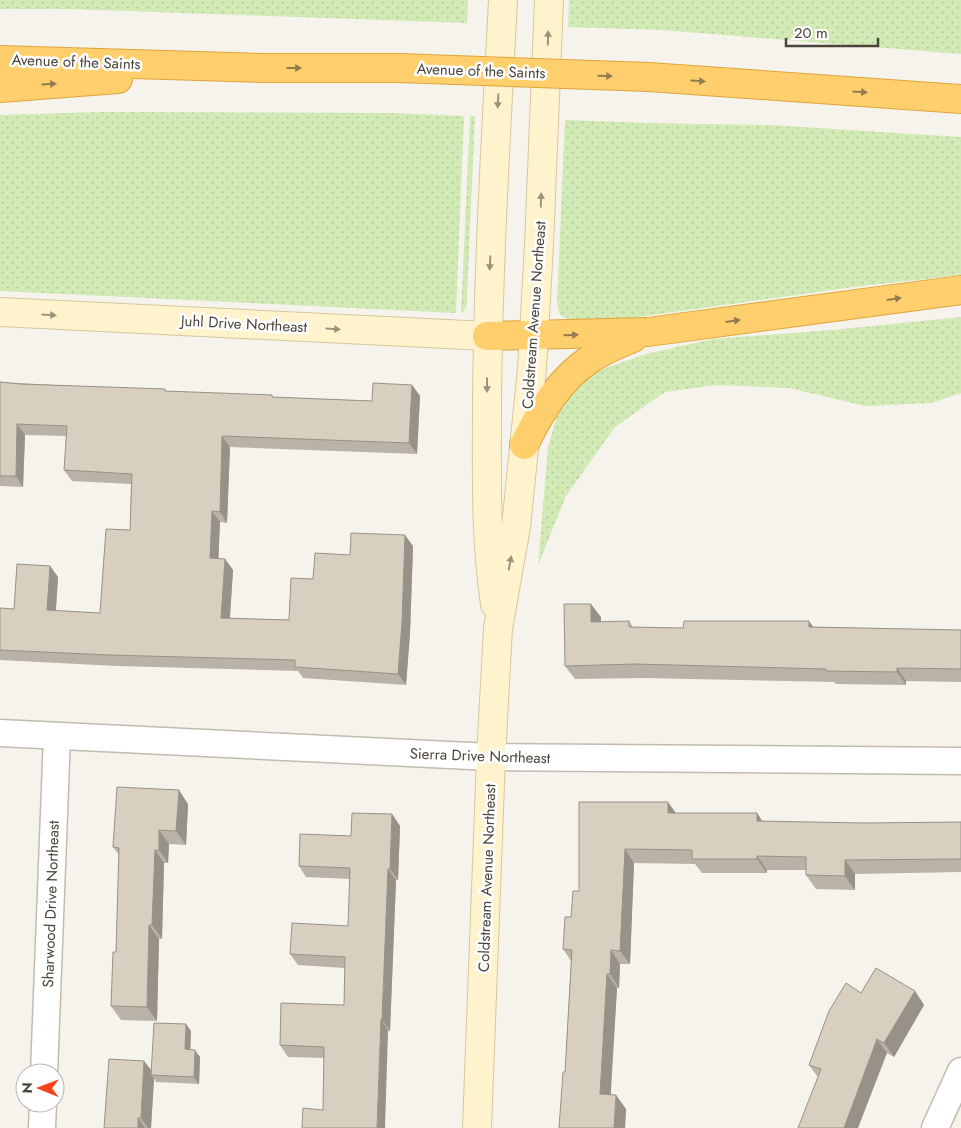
<svg xmlns="http://www.w3.org/2000/svg" width="961" height="1128" font-family="Jost,sans-serif">
<style>
.grass{fill:url(#grass-dots)}
.lines{fill:none;stroke-linecap:round;stroke-linejoin:round}
.street-casing{stroke:#c2bbae;stroke-width:29}
.secondary-casing{stroke:#d6c79b;stroke-width:30}
.highway-casing{stroke:#e0a43c;stroke-width:30}
.street{stroke:#fff;stroke-width:26}
.secondary{stroke:#fff3cd;stroke-width:28}
.highway{stroke:#ffcf6e;stroke-width:28}
.highway-bridge-casing{stroke:#e0a43c;stroke-width:30;stroke-linecap:butt}
.highway-bridge{stroke:#ffcf6e;stroke-width:28}
.wall{fill:#bab2a6}
.shaded-wall{fill:#979187}
.building{fill:#d8cfc1;stroke:#979187}
.oneway{fill:#9c937c}
.oneway2{fill:#937c4e}
.labels{text-anchor:middle;stroke-width:5;stroke-linejoin:round;paint-order:stroke}
.street-label{font-size:15px;fill:#4b4439;stroke:#fff}
</style>
<defs>
<pattern id="grass-dots" width="8" height="8" patternUnits="userSpaceOnUse" patternTransform="scale(1.25)"><rect width="8" height="8" fill="#d2eab5"/><path d="M2 2h.1M6 6h.1" fill="none" stroke="#b6ca9c" stroke-width="1.8" stroke-linecap="round"/></pattern>
</defs>
<rect width="100%" height="100%" fill="#f6f3ec"/>
<!-- grass -->
<g class="grass">
<polygon points="0,0 468,0 467,23 67,9 0,9"/>
<polygon points="569,0 961,0 961,54 662,30 568,27"/>
<polygon points="100,112 392,113 464,116 456,313 0,291 0,115"/>
<path d="M470 116H475L467 295C467 302 468 309 461 313Z"/>
<polygon points="565,120 647,123 770,125 961,137 961,275 854,287 603,322 576,322 560,315 557,304"/>
<polygon points="961,317 961,393 931,403 865,406 789,388 717,385 665,392 615,427 566,496 538,565 548,447 557,416 577,385 603,369 646,354 713,339 832,330"/>
</g>
<g class="lines">
<!-- street casing -->
<g class="street-casing">
<g id="street">
<polyline points="0,733 491,757 961,761"/>
<polyline points="44,1073 57,736"/>
<polyline points="42,1128 43,1103"/>
<polyline points="935,1128 961,1071"/>
</g>
</g>
<!-- secondary casing -->
<g class="secondary-casing">
<g id="secondary">
<polyline points="0,312 487,336"/>
<path d="M495 604C485 538 487 471 487 404 488 269 496 135 503 0"/>
<polyline points="477,1128 491,757 498,628 516,527 532,369 539,245 549,0"/>
</g>
</g>
<!-- highway casing -->
<g class="highway-casing">
<g id="highway">
<polyline points="0,60 264,68 399,68"/>
<polyline points="649,77 961,99"/>
<polyline points="0,88 118,79"/>
<polyline points="487,336 648,332 961,290"/>
<path d="M524 445C540 412 560 378 592 358 605 349 619 344 633 338"/>
</g>
</g>
<!-- street -->
<use href="#street" class="street"/>
<!-- secondary -->
<use href="#secondary" class="secondary"/>
<!-- highway -->
<use href="#highway" class="highway"/>
<!-- highway-bridge casing -->
<g class="highway-bridge-casing">
<polyline id="highway-bridge" points="399,68 649,77"/>
</g>
<!-- highway-bridge -->
<use href="#highway-bridge" class="highway-bridge"/>
</g>
<!-- wall -->
<g class="wall">
<polygon points="0,382 273,397 372,401 412,385 420,396 417,454 230,447 227,523 220,522 218,559 225,559 233,570 230,618 289,620 313,579 350,555 413,546 410,633 406,685 303,678 298,671 117,666 0,660 0,608 14,609 50,566 58,577 56,611 100,613 130,530 131,484 72,481 64,470 66,436 25,435 23,487 0,486"/>
<polygon points="601,617 601,622 629,621 633,627 683,628 814,627 961,630 961,682 906,681 906,685 836,684 834,682 645,678 575,679 565,666"/>
<polygon points="579,802 676,813 757,813 762,821 864,823 961,822 961,872 855,874 855,890 816,889 806,875 806,870 767,870 767,873 702,873 695,864 634,863 630,964 620,964 619,988 617,988 610,1095 626,1109 625,1128 559,1128 565,1072 571,961 563,949 571,917 579,891"/>
<polygon points="188,804 186,845 169,844 168,863 164,863 162,939 159,939 157,1021 121,1020 111,1006 116,952 119,855 113,847"/>
<polygon points="392,814 400,826 398,880 396,880 390,1031 388,1031 323,1110 324,1058 288,1057 280,1045 344,1005 345,968 298,965 290,954 348,926 350,879 306,877 299,866 351,836"/>
<polygon points="915,991 924,1005 894,1057 887,1053 818,1077 809,1065 861,993"/>
<polygon points="191,1031 190,1050 200,1057 199,1084 156,1082 154,1078 151,1128 104,1128 144,1061 152,1071"/>
</g>
<!-- shaded-wall -->
<g class="shaded-wall">
<polygon points="412,385 420,396 417,454 409,443"/>
<polygon points="17,424 25,435 23,487 16,476"/>
<polygon points="222,436 230,447 227,523 220,512"/>
<polygon points="212,511 220,522 218,569 210,558"/>
<polygon points="405,535 413,546 410,633 406,685 398,674"/>
<polygon points="225,559 233,570 229,629 221,618"/>
<polygon points="50,566 58,577 55,621 47,610"/>
<polygon points="591,604 601,617 601,636 591,622"/>
<polygon points="809,621 819,635 809,627"/>
<polygon points="897,668 906,681 906,685 897,672"/>
<polygon points="179,790 188,804 186,845 176,831"/>
<polygon points="668,802 678,816 668,813"/>
<polygon points="757,813 766,827 757,821"/>
<polygon points="392,814 400,826 398,880 390,869"/>
<polygon points="159,830 169,844 168,863 159,850"/>
<polygon points="625,849 634,863 630,964 620,951"/>
<polygon points="155,850 164,863 162,939 152,925"/>
<polygon points="757,856 767,870 767,873 757,859"/>
<polygon points="845,860 855,874 855,890 845,876"/>
<polygon points="388,869 396,880 390,1031 382,1020"/>
<polygon points="149,925 159,939 157,1021 147,1007"/>
<polygon points="611,950 620,964 619,988 610,974"/>
<polygon points="607,974 617,988 610,1107 600,1094"/>
<polygon points="915,991 924,1005 894,1057 884,1043"/>
<polygon points="381,1019 388,1031 385,1128 377,1128"/>
<polygon points="186,1024 191,1031 190,1056 185,1049"/>
<polygon points="877,1039 887,1053 858,1128 844,1128"/>
<polygon points="195,1050 200,1057 199,1084 194,1077"/>
<polygon points="144,1061 154,1074 151,1075 154,1078 151,1128 148,1128 141,1118"/>
<polygon points="616,1095 626,1109 625,1128 614,1128"/>
<polygon points="138,1118 145,1128 138,1128"/>
</g>
<!-- building -->
<g class="building">
<polygon points="0,382 20,384 165,389 165,391 272,395 272,397 372,401 373,383 412,385 409,443 222,436 220,512 212,511 210,558 225,559 221,618 289,620 291,578 313,579 315,553 350,555 351,533 405,535 402,622 398,674 295,667 295,660 109,655 0,650 0,608 14,609 17,564 50,566 47,610 100,613 106,529 130,530 132,474 64,470 67,426 17,424 16,476 0,476"/>
<polygon points="564,604 591,604 591,622 629,621 629,627 683,628 684,621 809,621 809,627 961,630 961,669 897,668 897,672 826,671 826,669 635,664 565,666"/>
<polygon points="117,787 179,790 176,831 159,830 159,850 155,850 152,925 149,925 147,1007 111,1006 113,952 116,952 119,848 113,847"/>
<polygon points="579,802 668,802 668,813 757,813 757,821 864,823 961,822 961,859 845,860 845,876 806,875 806,857 757,856 757,859 692,859 692,850 625,849 620,951 611,950 610,974 607,974 600,1094 616,1095 614,1128 559,1128 563,1072 565,1072 572,950 563,949 565,917 571,917 573,891 579,891"/>
<polygon points="352,813 392,814 390,869 388,869 382,1020 381,1019 377,1128 302,1128 303,1108 323,1110 324,1047 280,1045 281,1003 344,1005 345,957 290,954 292,923 348,926 350,868 299,866 300,834 351,836"/>
<polygon points="876,968 915,991 884,1043 877,1039 844,1128 798,1128 821,1069 809,1065 829,1011 846,983 861,993"/>
<polygon points="154,1023 186,1024 185,1049 195,1050 194,1077 151,1075"/>
<polygon points="109,1059 144,1061 141,1118 138,1118 138,1128 104,1128"/>
</g>
<!-- one-way arrows -->
<defs><path id="oneway-solid" d="M-6-.8H1V-3.2L6.5 0L1 3.2V.8H-6Z" transform="scale(1.25)"/></defs>
<g class="oneway">
<use href="#oneway-solid" transform="translate(548 38) rotate(-88)"/>
<use href="#oneway-solid" transform="translate(498 101) rotate(93)"/>
<use href="#oneway-solid" transform="translate(541 200) rotate(-88)"/>
<use href="#oneway-solid" transform="translate(490 263) rotate(93)"/>
<use href="#oneway-solid" transform="translate(49 315) rotate(3)"/>
<use href="#oneway-solid" transform="translate(333 329) rotate(3)"/>
<use href="#oneway-solid" transform="translate(487 385) rotate(90)"/>
<use href="#oneway-solid" transform="translate(510 563) rotate(-80)"/>
</g>
<g class="oneway2">
<use href="#oneway-solid" transform="translate(294 68)"/>
<use href="#oneway-solid" transform="translate(605 76) rotate(2)"/>
<use href="#oneway-solid" transform="translate(698 81) rotate(4)"/>
<use href="#oneway-solid" transform="translate(49 84) rotate(-4)"/>
<use href="#oneway-solid" transform="translate(860 92) rotate(4)"/>
<use href="#oneway-solid" transform="translate(894 299) rotate(-8)"/>
<use href="#oneway-solid" transform="translate(733 321) rotate(-8)"/>
<use href="#oneway-solid" transform="translate(571 335) rotate(-2)"/>
</g>
<g class="labels">
<!-- street labels -->
<g class="street-label">
<text transform="translate(76 62) rotate(2)" y="5">Avenue of the Saints</text>
<text transform="translate(481 71) rotate(2)" y="5">Avenue of the Saints</text>
<text transform="translate(534 315) rotate(-86)" y="5">Coldstream Avenue Northeast</text>
<text transform="translate(244 324) rotate(3)" y="5">Juhl Drive Northeast</text>
<text transform="translate(480 756) rotate(2)" y="5">Sierra Drive Northeast</text>
<text transform="translate(487 878) rotate(-88)" y="5">Coldstream Avenue Northeast</text>
<text transform="translate(51 904) rotate(-88)" y="5">Sharwood Drive Northeast</text>
</g>
</g>
<!-- north arrow -->
<g transform="translate(40 1088) rotate(271)"><circle r="24" fill="#ffffff" stroke="#b7b4b0"/>
<path d="M0-4L9 19L0 12L-9 19Z" fill="#fc3f1d"/>
<text y="-8" font-size="14" font-weight="bold" text-anchor="middle" fill="#4b4439">N</text>
</g>
<!-- scale -->
<path d="M786 38v8h92v-8" fill="none" stroke="#4b4439" stroke-width="2.5"/>
<text x="794" y="38" font-size="15" fill="#4b4439" stroke="#ffffff" stroke-width="4" paint-order="stroke">20 m</text>
</svg>
